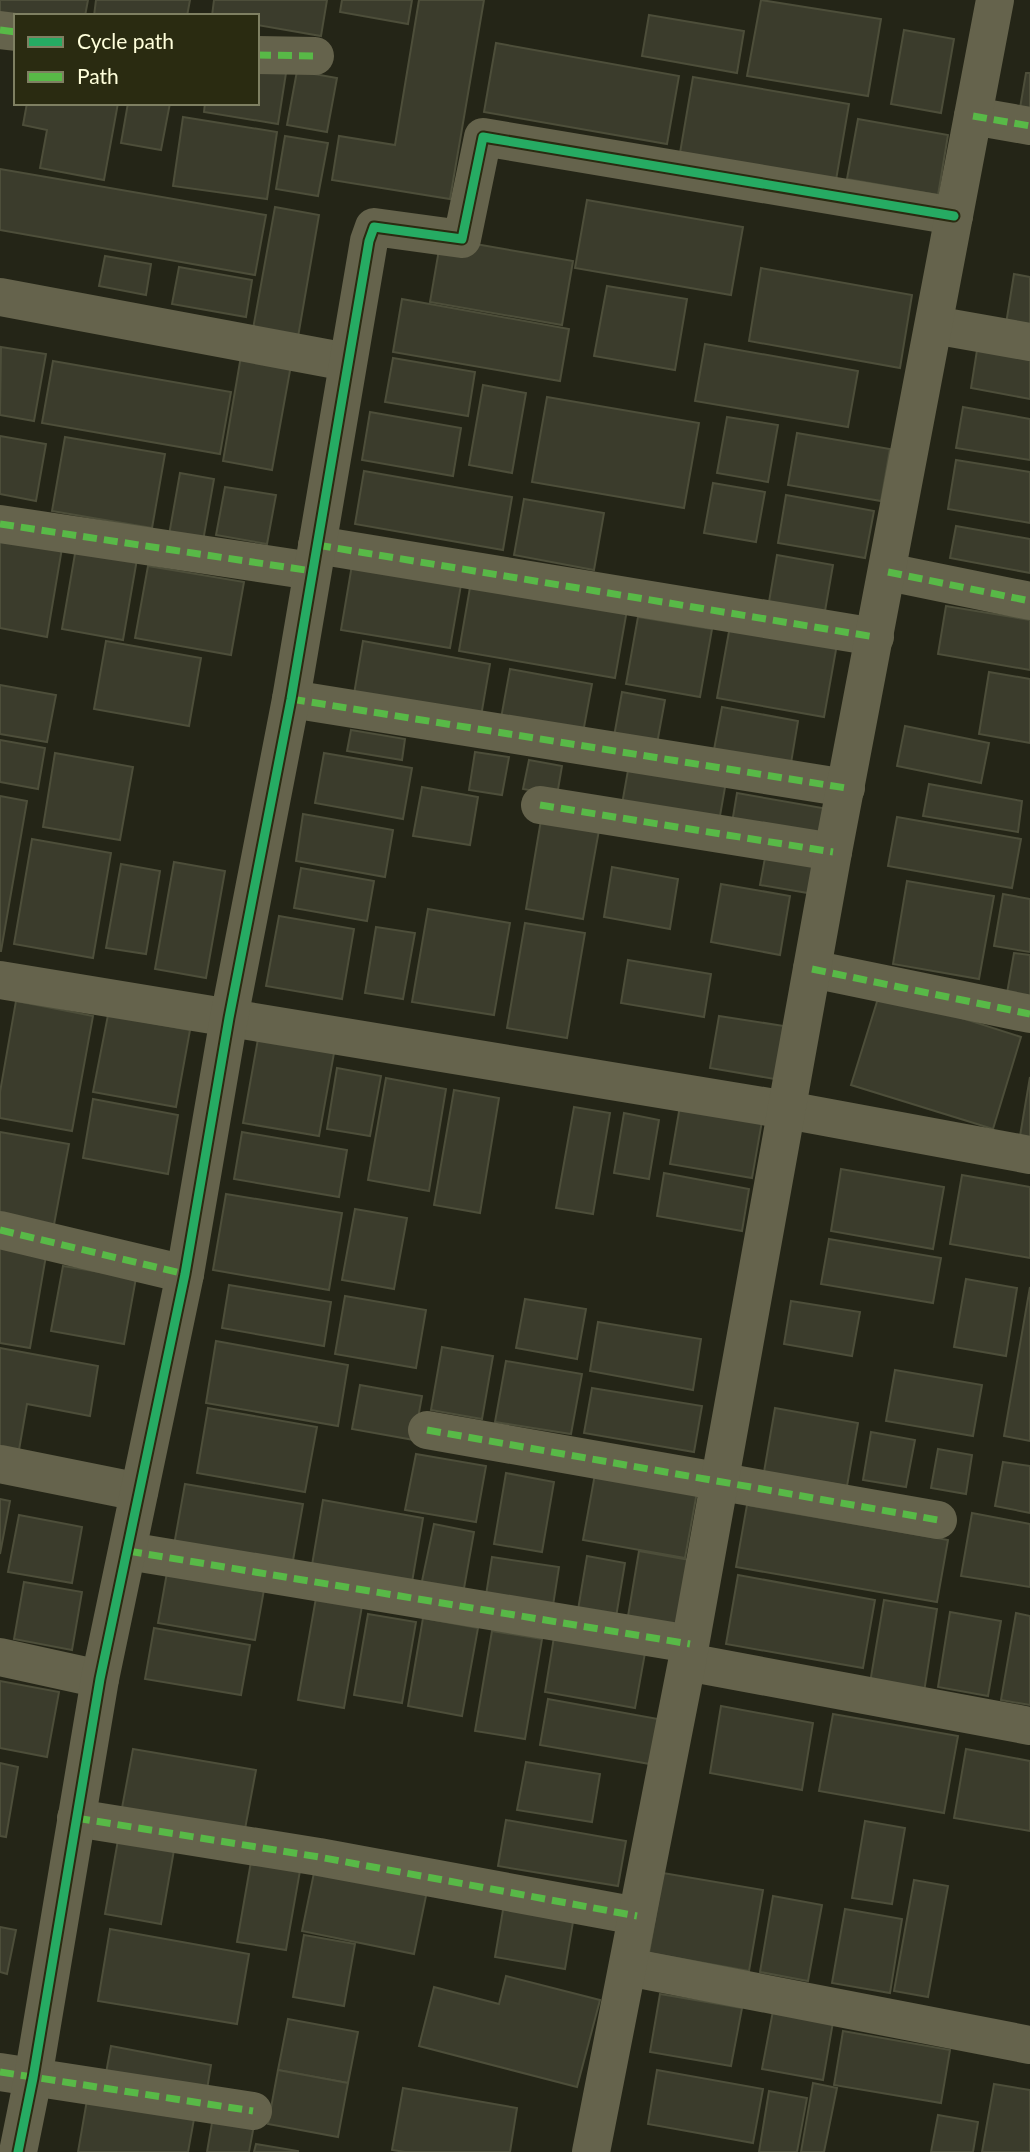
<svg xmlns="http://www.w3.org/2000/svg" width="1030" height="2152" font-family="Lato,sans-serif">
<style>
.building{fill:#3b3c2c;stroke:#4d4e3a;stroke-width:2}
.lines{fill:none;stroke-linecap:round;stroke-linejoin:round}
.minor{stroke:#65634c;stroke-width:38}
.quiet{stroke:#58b947;stroke-width:7;stroke-dasharray:14 7;stroke-linecap:butt}
.cycleway-casing{stroke:#2a2b11;stroke-width:13}
.cycleway{stroke:#26ab63;stroke-width:9}
</style>
<rect width="100%" height="100%" fill="#242517"/>
<!-- building -->
<g class="building">
<polygon points="0,0 88,0 85,16 0,16"/>
<polygon points="96,0 190,0 187,16 94,16"/>
<polygon points="214,0 327,0 321,36 257,25 257,16 212,16"/>
<polygon points="342,0 412,0 408,24 340,12"/>
<polygon points="419,0 484,0 450,199 332,180 339,136 395,145"/>
<polygon points="761,0 881,19 868,96 747,76"/>
<polygon points="649,15 744,31 737,73 642,56"/>
<polygon points="904,30 954,39 941,113 891,104"/>
<polygon points="496,43 679,76 667,144 484,112"/>
<polygon points="257,68 286,73 278,124 204,112 205,103 257,103"/>
<polygon points="297,71 337,78 327,132 287,125"/>
<polygon points="1026,73 1030,73 1030,110 1020,108"/>
<polygon points="693,77 849,104 836,180 680,153"/>
<polygon points="27,103 118,103 104,180 40,168 47,130 23,125"/>
<polygon points="128,103 170,103 161,150 121,143"/>
<polygon points="183,117 277,132 267,199 173,186"/>
<polygon points="858,119 948,135 938,195 847,179"/>
<polygon points="285,136 328,143 318,196 276,189"/>
<polygon points="0,169 266,215 255,275 0,230"/>
<polygon points="587,200 743,227 731,295 575,268"/>
<polygon points="275,207 319,215 298,337 253,329"/>
<polygon points="441,238 573,261 562,325 430,302"/>
<polygon points="105,256 151,264 146,295 99,286"/>
<polygon points="179,267 252,280 246,317 172,304"/>
<polygon points="761,268 912,295 900,368 749,341"/>
<polygon points="1014,274 1030,277 1030,328 1006,324"/>
<polygon points="607,286 687,299 675,370 594,356"/>
<polygon points="402,299 569,329 560,381 393,352"/>
<polygon points="705,344 858,371 848,427 695,401"/>
<polygon points="978,344 1030,353 1030,399 971,388"/>
<polygon points="1,347 46,354 34,421 0,415"/>
<polygon points="241,356 291,365 272,470 223,461"/>
<polygon points="393,358 475,372 468,416 385,402"/>
<polygon points="53,361 231,392 220,454 42,423"/>
<polygon points="483,385 526,393 512,473 469,465"/>
<polygon points="547,397 699,423 684,508 532,482"/>
<polygon points="963,407 1030,419 1030,460 956,448"/>
<polygon points="370,412 461,428 453,476 362,460"/>
<polygon points="727,417 778,425 768,482 717,473"/>
<polygon points="797,433 890,449 881,501 788,485"/>
<polygon points="0,436 46,444 36,501 0,494"/>
<polygon points="65,437 165,454 152,528 52,511"/>
<polygon points="956,460 1030,472 1030,523 948,509"/>
<polygon points="364,471 512,497 503,550 355,524"/>
<polygon points="180,473 214,479 203,541 169,535"/>
<polygon points="713,483 765,492 756,542 704,533"/>
<polygon points="225,487 276,495 267,544 216,535"/>
<polygon points="786,495 874,511 865,558 778,543"/>
<polygon points="524,499 604,513 594,570 514,555"/>
<polygon points="956,526 1030,539 1030,573 950,558"/>
<polygon points="0,538 62,548 47,637 0,628"/>
<polygon points="76,548 137,559 123,640 62,629"/>
<polygon points="777,555 833,565 825,611 769,602"/>
<polygon points="353,559 462,579 450,648 341,630"/>
<polygon points="148,566 244,582 231,655 135,638"/>
<polygon points="472,576 628,604 615,678 459,651"/>
<polygon points="946,606 1030,620 1030,670 938,654"/>
<polygon points="638,617 712,629 700,697 626,684"/>
<polygon points="730,626 837,644 824,717 717,698"/>
<polygon points="106,641 201,658 189,726 94,709"/>
<polygon points="363,641 490,664 480,722 353,700"/>
<polygon points="510,669 592,684 582,738 500,724"/>
<polygon points="989,672 1030,679 1030,743 979,734"/>
<polygon points="0,685 56,695 47,742 0,734"/>
<polygon points="622,692 665,700 656,749 613,742"/>
<polygon points="722,707 798,721 790,769 713,755"/>
<polygon points="905,726 989,743 981,783 897,766"/>
<polygon points="351,730 405,739 402,760 347,751"/>
<polygon points="0,740 45,748 38,789 0,782"/>
<polygon points="475,752 509,757 502,795 469,790"/>
<polygon points="55,753 133,767 120,840 43,827"/>
<polygon points="324,753 412,768 403,819 315,803"/>
<polygon points="630,759 727,776 718,827 621,810"/>
<polygon points="529,760 562,766 557,795 523,789"/>
<polygon points="929,784 1022,801 1018,832 923,816"/>
<polygon points="422,787 478,797 470,845 413,836"/>
<polygon points="737,793 828,809 823,838 732,823"/>
<polygon points="0,796 27,801 1,951 0,951"/>
<polygon points="303,814 393,830 385,877 296,861"/>
<polygon points="897,817 1021,839 1012,888 888,866"/>
<polygon points="541,820 599,830 583,919 526,909"/>
<polygon points="32,839 111,853 93,958 14,944"/>
<polygon points="767,847 815,855 808,893 760,885"/>
<polygon points="174,862 225,871 206,978 155,969"/>
<polygon points="121,864 160,871 146,954 106,948"/>
<polygon points="612,867 678,879 670,929 604,917"/>
<polygon points="301,868 374,881 367,921 294,908"/>
<polygon points="907,881 994,896 979,979 893,964"/>
<polygon points="721,884 790,896 780,955 711,942"/>
<polygon points="1003,894 1030,899 1030,952 994,946"/>
<polygon points="428,909 510,923 494,1015 412,1002"/>
<polygon points="279,916 354,929 342,999 266,986"/>
<polygon points="525,923 585,933 567,1038 507,1028"/>
<polygon points="376,927 415,933 403,999 365,993"/>
<polygon points="1014,953 1030,955 1030,1004 1006,999"/>
<polygon points="628,960 711,974 704,1017 621,1003"/>
<polygon points="880,992 1021,1037 993,1129 851,1085"/>
<polygon points="16,1001 93,1016 72,1131 0,1118 0,1092"/>
<polygon points="108,1015 190,1030 176,1107 93,1092"/>
<polygon points="719,1016 784,1026 775,1079 710,1068"/>
<polygon points="258,1039 334,1053 319,1136 243,1123"/>
<polygon points="337,1068 381,1076 370,1136 327,1129"/>
<polygon points="1030,1077 1030,1138 1020,1136"/>
<polygon points="386,1078 446,1089 429,1191 368,1180"/>
<polygon points="454,1090 499,1098 480,1213 434,1205"/>
<polygon points="93,1099 178,1115 168,1174 83,1158"/>
<polygon points="680,1106 762,1121 752,1178 670,1164"/>
<polygon points="574,1107 610,1113 593,1214 556,1208"/>
<polygon points="624,1113 659,1120 649,1179 614,1173"/>
<polygon points="0,1132 69,1144 53,1230 0,1220"/>
<polygon points="242,1132 347,1150 339,1197 234,1179"/>
<polygon points="841,1169 944,1187 933,1249 831,1231"/>
<polygon points="664,1173 749,1189 742,1231 657,1216"/>
<polygon points="962,1175 1030,1187 1030,1258 950,1244"/>
<polygon points="226,1194 342,1213 329,1290 213,1270"/>
<polygon points="355,1209 407,1218 394,1289 342,1280"/>
<polygon points="829,1239 941,1258 933,1303 821,1284"/>
<polygon points="0,1242 47,1250 30,1348 0,1343"/>
<polygon points="63,1266 136,1278 124,1344 51,1331"/>
<polygon points="966,1279 1017,1288 1006,1356 954,1347"/>
<polygon points="229,1285 331,1302 324,1346 222,1328"/>
<polygon points="1030,1287 1030,1441 1004,1436"/>
<polygon points="345,1296 426,1310 416,1368 335,1354"/>
<polygon points="525,1299 586,1309 577,1359 516,1348"/>
<polygon points="791,1301 860,1312 852,1356 784,1344"/>
<polygon points="598,1322 701,1339 693,1390 590,1371"/>
<polygon points="216,1341 348,1365 338,1426 206,1403"/>
<polygon points="442,1347 493,1356 482,1419 431,1410"/>
<polygon points="0,1348 98,1366 90,1416 27,1404 19,1450 0,1447"/>
<polygon points="506,1361 582,1374 571,1434 495,1422"/>
<polygon points="895,1370 982,1385 973,1436 886,1421"/>
<polygon points="360,1385 422,1396 414,1440 352,1429"/>
<polygon points="592,1388 702,1406 694,1452 584,1433"/>
<polygon points="208,1408 317,1427 305,1492 197,1473"/>
<polygon points="775,1408 858,1423 847,1486 764,1472"/>
<polygon points="871,1432 915,1440 906,1487 863,1480"/>
<polygon points="938,1449 972,1455 966,1494 931,1488"/>
<polygon points="416,1454 486,1466 476,1522 405,1510"/>
<polygon points="1003,1462 1030,1466 1030,1513 995,1506"/>
<polygon points="506,1473 554,1482 542,1552 494,1544"/>
<polygon points="595,1474 697,1492 685,1558 583,1540"/>
<polygon points="185,1484 303,1504 292,1566 174,1545"/>
<polygon points="0,1499 10,1501 0,1554"/>
<polygon points="323,1500 423,1518 411,1588 311,1571"/>
<polygon points="747,1505 948,1540 937,1602 736,1567"/>
<polygon points="972,1513 1030,1524 1030,1587 961,1576"/>
<polygon points="19,1515 82,1527 72,1583 8,1572"/>
<polygon points="434,1524 474,1532 463,1594 421,1586"/>
<polygon points="639,1551 695,1561 683,1638 626,1628"/>
<polygon points="587,1556 625,1563 615,1623 577,1616"/>
<polygon points="492,1557 559,1567 551,1618 484,1608"/>
<polygon points="168,1567 265,1584 255,1640 158,1623"/>
<polygon points="738,1575 875,1600 863,1668 726,1644"/>
<polygon points="24,1582 82,1592 72,1650 14,1639"/>
<polygon points="316,1598 362,1606 344,1708 298,1700"/>
<polygon points="884,1600 937,1609 924,1692 870,1683"/>
<polygon points="950,1612 1001,1621 988,1696 938,1687"/>
<polygon points="1016,1613 1030,1616 1030,1705 1001,1700"/>
<polygon points="368,1614 416,1622 402,1703 354,1695"/>
<polygon points="423,1618 478,1628 462,1716 408,1706"/>
<polygon points="154,1628 250,1645 241,1695 145,1679"/>
<polygon points="492,1631 542,1639 525,1739 475,1731"/>
<polygon points="554,1637 645,1653 635,1708 545,1692"/>
<polygon points="0,1681 59,1692 47,1757 0,1748"/>
<polygon points="548,1699 658,1719 650,1764 540,1745"/>
<polygon points="721,1706 813,1723 802,1790 710,1773"/>
<polygon points="833,1714 958,1736 944,1813 819,1791"/>
<polygon points="133,1749 256,1770 245,1829 122,1808"/>
<polygon points="966,1749 1030,1761 1030,1831 954,1818"/>
<polygon points="526,1762 600,1774 592,1822 517,1810"/>
<polygon points="0,1763 18,1767 6,1837 0,1836"/>
<polygon points="506,1820 626,1841 618,1886 498,1866"/>
<polygon points="865,1821 905,1828 892,1904 852,1898"/>
<polygon points="118,1840 174,1850 161,1924 105,1914"/>
<polygon points="252,1856 301,1865 286,1950 237,1942"/>
<polygon points="315,1868 427,1891 414,1954 302,1931"/>
<polygon points="663,1873 763,1890 749,1971 649,1953"/>
<polygon points="914,1880 948,1886 928,1997 894,1991"/>
<polygon points="773,1896 822,1905 808,1981 760,1972"/>
<polygon points="504,1904 574,1916 565,1969 495,1957"/>
<polygon points="845,1909 902,1919 890,1993 832,1983"/>
<polygon points="0,1927 16,1930 7,1974 0,1972"/>
<polygon points="110,1929 249,1954 237,2024 98,2001"/>
<polygon points="304,1935 355,1944 344,2006 293,1997"/>
<polygon points="506,1976 600,2000 577,2087 419,2046 434,1987 499,2004"/>
<polygon points="660,1994 742,2008 731,2066 650,2052"/>
<polygon points="773,2011 833,2022 823,2080 762,2069"/>
<polygon points="288,2019 358,2032 348,2083 278,2070"/>
<polygon points="843,2031 950,2050 941,2103 834,2085"/>
<polygon points="111,2046 211,2065 205,2102 104,2084"/>
<polygon points="278,2070 348,2083 338,2137 268,2124"/>
<polygon points="657,2070 763,2089 753,2143 648,2124"/>
<polygon points="813,2083 837,2088 824,2152 801,2152"/>
<polygon points="994,2084 1030,2090 1030,2152 982,2152"/>
<polygon points="403,2088 517,2108 510,2152 405,2152 392,2150"/>
<polygon points="769,2091 807,2098 797,2152 759,2152"/>
<polygon points="87,2100 194,2119 188,2152 78,2152"/>
<polygon points="938,2115 978,2122 973,2152 931,2152"/>
<polygon points="213,2117 254,2125 249,2152 207,2152"/>
<polygon points="256,2144 298,2151 298,2152 254,2152"/>
</g>
<g class="lines">
<!-- minor -->
<g class="minor">
<polyline points="0,30 16,32"/>
<polyline points="257,55 315,56"/>
<polyline points="973,116 1030,126"/>
<polyline points="0,297 347,362"/>
<polyline points="934,325 1030,342"/>
<polyline points="0,524 312,571"/>
<polyline points="317,545 875,637"/>
<polyline points="888,572 1030,601"/>
<polyline points="291,699 846,788"/>
<polyline points="540,805 833,852"/>
<polyline points="812,969 1030,1014"/>
<polyline points="0,980 787,1110 1030,1155"/>
<polyline points="0,1230 185,1274"/>
<polyline points="427,1430 938,1520"/>
<polyline points="0,1464 139,1492"/>
<polyline points="128,1551 690,1644"/>
<polyline points="0,1657 100,1679"/>
<polyline points="687,1662 1030,1726"/>
<polyline points="76,1818 319,1857 637,1916"/>
<polyline points="628,1967 1030,2045"/>
<polyline points="0,2072 253,2111"/>
<polyline points="18,2152 33,2078 100,1679 185,1274 229,1018 291,699 369,241 374,227 462,239 483,137 954,216"/>
<polyline points="591,2152 687,1662 833,852 995,0"/>
</g>
<!-- quiet -->
<g class="quiet">
<polyline points="0,30 16,32"/>
<polyline points="257,55 315,56"/>
<polyline points="973,116 1030,126"/>
<polyline points="0,524 312,571"/>
<polyline points="317,545 875,637"/>
<polyline points="888,572 1030,601"/>
<polyline points="291,699 846,788"/>
<polyline points="540,805 833,852"/>
<polyline points="812,969 1030,1014"/>
<polyline points="0,1230 185,1274"/>
<polyline points="427,1430 938,1520"/>
<polyline points="128,1551 690,1644"/>
<polyline points="76,1818 319,1857 637,1916"/>
<polyline points="0,2072 253,2111"/>
</g>
<!-- cycleway casing -->
<g class="cycleway-casing">
<polyline id="cycleway" points="18,2152 33,2078 100,1679 185,1274 229,1018 291,699 369,241 374,227 462,239 483,137 954,216"/>
</g>
<!-- cycleway -->
<use href="#cycleway" class="cycleway"/>
</g>
<!-- legend -->
<rect x="14" y="14" width="245" height="91" fill="#2a2b11" stroke="#7f8062" stroke-width="2"/>
<rect x="28" y="37" width="35" height="10" fill="#26ab63" stroke="#7f8062" stroke-width="2"/>
<text x="77" y="49" font-size="21" fill="#ffffdb">Cycle path</text>
<rect x="28" y="72" width="35" height="10" fill="#58b947" stroke="#7f8062" stroke-width="2"/>
<text x="77" y="84" font-size="21" fill="#ffffdb">Path</text>
</svg>
